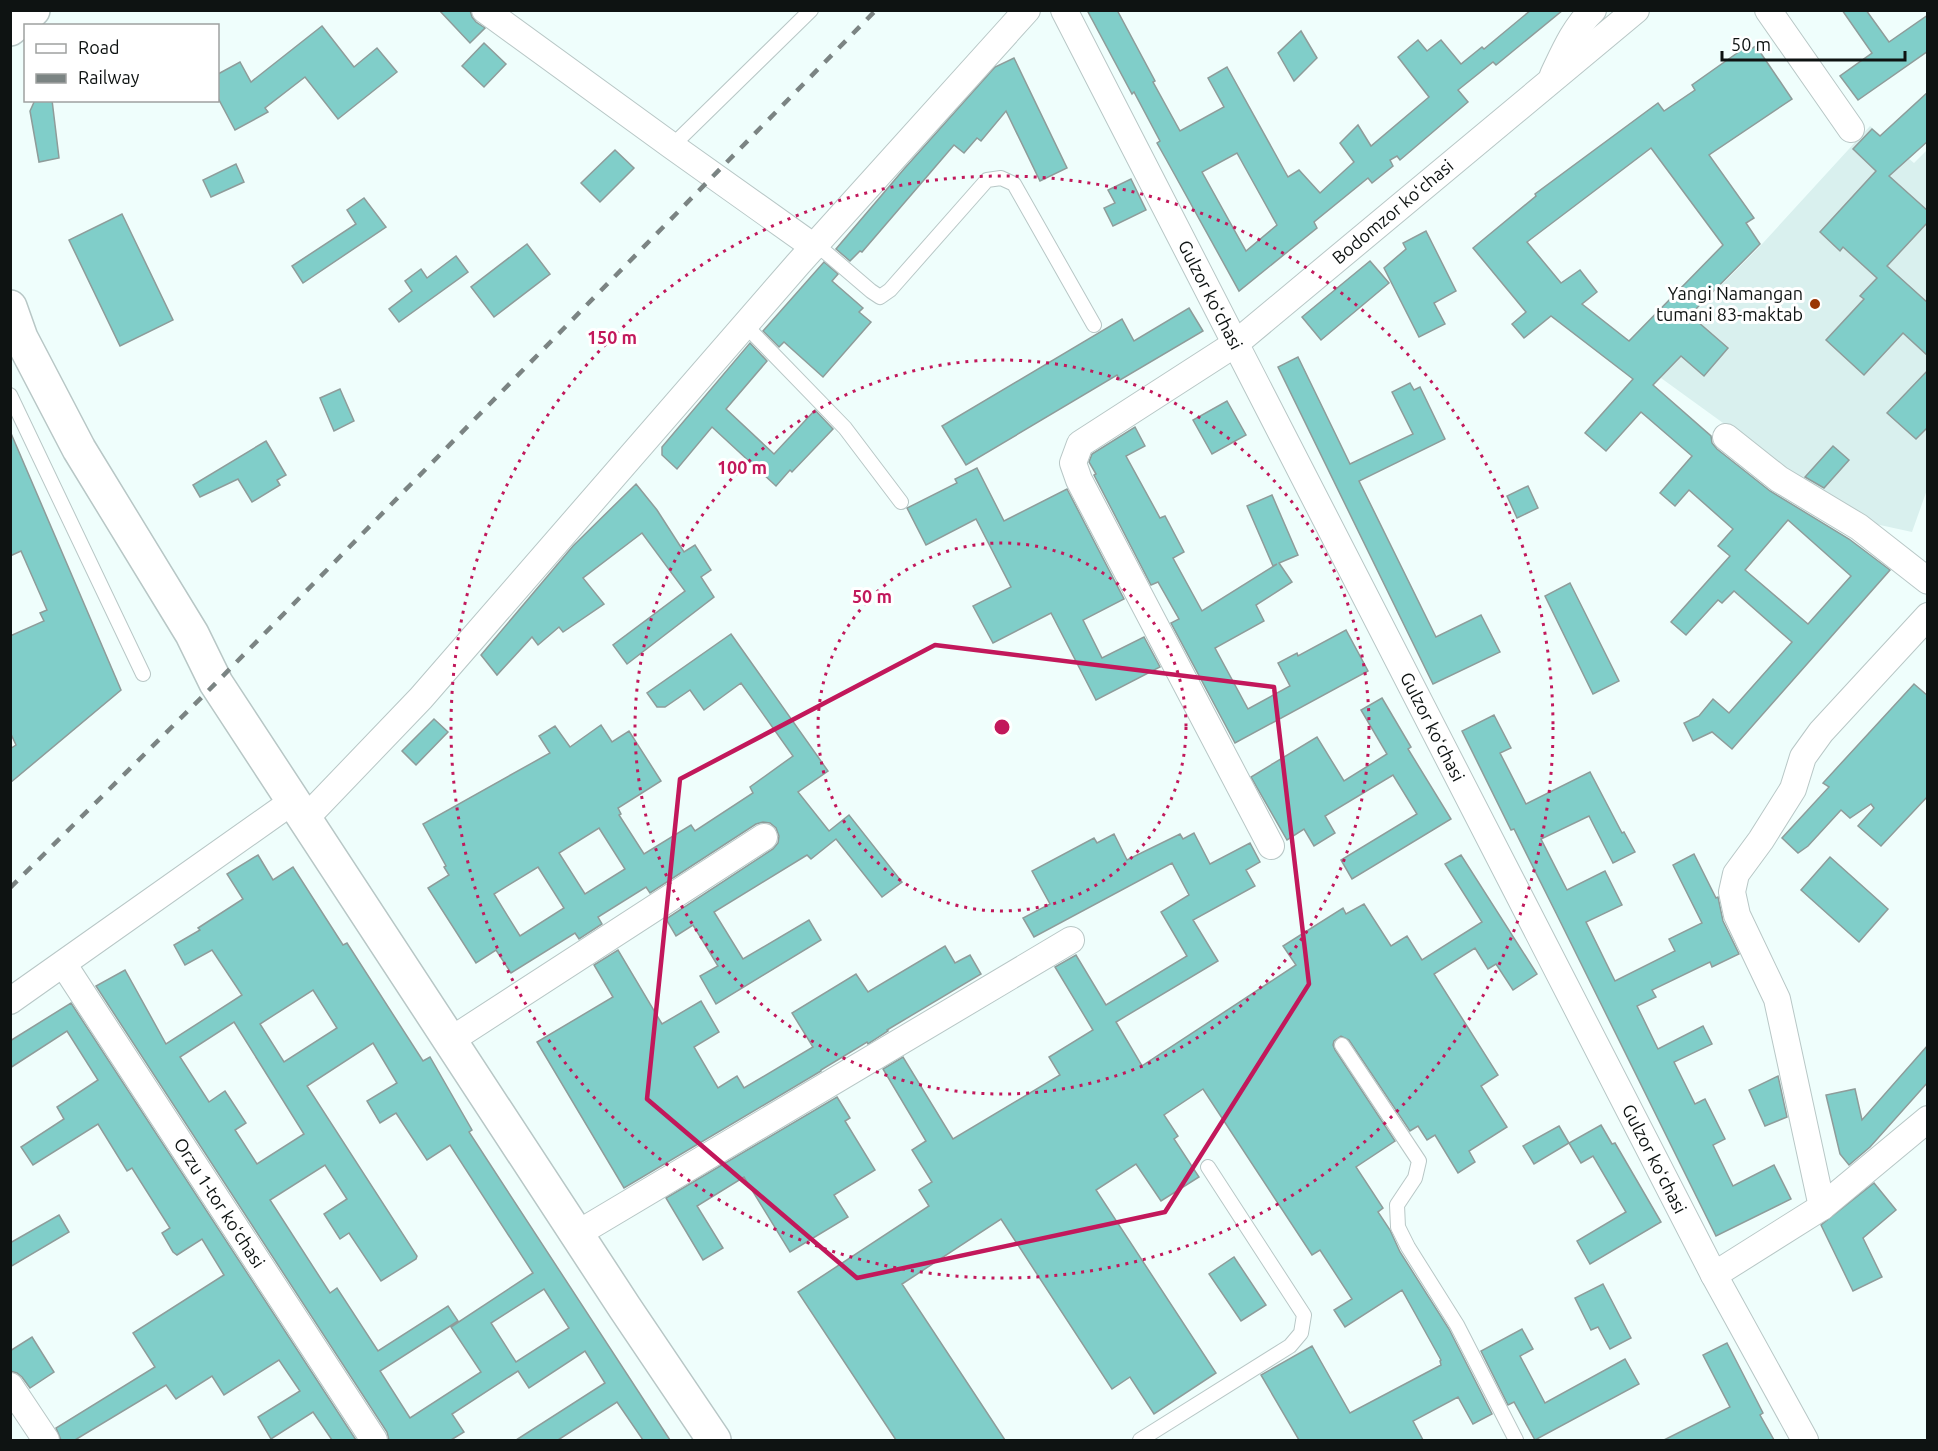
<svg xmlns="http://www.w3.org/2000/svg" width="1938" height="1451" font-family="Ubuntu,sans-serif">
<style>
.built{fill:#d9f0ee}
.building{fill:#80cec9;stroke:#8e9c9a;stroke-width:1.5;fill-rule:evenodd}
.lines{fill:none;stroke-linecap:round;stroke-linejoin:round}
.service-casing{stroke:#b8c7c6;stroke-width:16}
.minor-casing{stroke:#b8c7c6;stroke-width:28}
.secondary-casing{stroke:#b8c7c6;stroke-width:36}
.service{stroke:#fff;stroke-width:14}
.minor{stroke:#fff;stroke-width:26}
.secondary{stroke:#fff;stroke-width:33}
.rail{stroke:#7b8483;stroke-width:4.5;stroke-dasharray:10 10;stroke-linecap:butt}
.marked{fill:none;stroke:#c2185b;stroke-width:4.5;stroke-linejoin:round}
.ring{fill:none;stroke:#c2185b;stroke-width:3;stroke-dasharray:3 6}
.poi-dot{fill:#9a3604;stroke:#fff;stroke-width:2}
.labels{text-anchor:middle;stroke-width:6;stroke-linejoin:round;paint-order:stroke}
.street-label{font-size:18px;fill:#0e1312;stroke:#fff}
.poi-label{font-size:18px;fill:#0e1312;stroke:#fff;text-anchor:end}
.centre{fill:#c2185b;stroke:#fff;stroke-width:3}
.ring-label{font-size:18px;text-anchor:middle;font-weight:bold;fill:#c2185b;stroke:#fff;stroke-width:6;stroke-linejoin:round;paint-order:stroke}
</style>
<rect width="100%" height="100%" fill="#effefc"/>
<!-- built -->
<polygon class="built" points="1870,126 1914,163 1927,150 1928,487 1912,532 1857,520 1643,365 1763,243"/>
<!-- building -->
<g class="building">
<polygon points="439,10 470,10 472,17 476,22 485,28 470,43"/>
<path d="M1087 10H1117L1155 81 1153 82 1180 131 1224 107 1208 78 1227 67 1288 177 1299 170 1320 193 1354 162 1340 143 1358 125 1371 146 1429 97 1398 57 1418 40 1427 51 1441 40 1461 64 1482 47 1484 49 1531 10H1563L1496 65 1493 62 1458 90 1468 102 1400 160 1397 156 1390 160 1393 166 1372 183 1368 178 1314 222 1317 228 1239 291 1166 159 1157 143 1160 141 1134 92 1132 94ZM1237 153 1277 225 1246 251 1202 172Z"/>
<polygon points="1842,10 1866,10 1889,42 1928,15 1928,51 1858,100 1840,76 1872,53"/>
<polygon points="322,26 354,67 377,48 397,72 338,119 305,77 265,108 268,112 235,130 218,98 218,74 240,62 251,82"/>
<polygon points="1301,31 1317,58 1294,81 1278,53"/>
<polygon points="484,43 506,64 484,87 462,66"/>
<path d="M1747 46 1749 50 1756 46 1792 99 1709 155 1754 218 1746 223 1760 244 1690 315 1728 348 1704 376 1681 356 1653 385 1711 436 1712 443 1717 449 1770 491 1849 539 1890 570 1732 749 1712 732 1693 741 1684 723 1699 716 1713 699 1729 713 1792 642 1734 591 1722 603 1718 600 1686 635 1671 622 1730 556 1718 546 1733 529 1689 490 1675 506 1660 493 1692 456 1641 412 1606 451 1585 433 1633 379 1551 316 1524 338 1512 324 1526 312 1473 248 1536 196 1535 194 1658 103 1664 111 1695 90 1692 85ZM1651 148 1723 245 1629 341 1582 304 1597 292 1580 270 1561 283 1527 242ZM1788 520 1851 576 1808 624 1745 570Z"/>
<polygon points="1014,58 1067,168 1040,181 1006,111 981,141 977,138 964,153 954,145 862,252 860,251 850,261 836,249 904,169 995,67"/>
<polygon points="1928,92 1928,141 1889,176 1928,211 1928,222 1887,266 1928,303 1928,356 1903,333 1864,375 1826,340 1864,299 1860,296 1877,278 1843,247 1840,251 1820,232 1876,171 1853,149 1872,129 1880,136"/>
<polygon points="35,100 52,100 59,158 39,162 30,111"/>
<polygon points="615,150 634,168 600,202 581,183"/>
<polygon points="236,164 244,182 211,197 203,180"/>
<polygon points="1131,179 1146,210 1113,226 1104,208 1115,203 1108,190"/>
<polygon points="364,198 386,227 303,283 292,266 356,224 347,210"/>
<polygon points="122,214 173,320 120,346 69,240"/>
<polygon points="1426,231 1456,291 1434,303 1445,324 1419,337 1384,268 1406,249 1403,243"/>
<polygon points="527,244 550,274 494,317 471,287"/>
<polygon points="456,256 468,272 399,322 389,309 412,291 405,281 421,269 427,278"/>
<polygon points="1370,261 1389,283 1321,340 1302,317"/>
<polygon points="824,262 838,274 832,281 863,308 859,312 871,322 823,377 784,342 779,347 763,331"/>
<polygon points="1189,308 1203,331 1120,380 1117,375 966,465 942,426 1122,319 1134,341"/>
<polygon points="750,343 767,361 726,409 774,454 815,410 833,429 792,472 790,470 776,486 712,427 677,469 662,455 662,447"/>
<polygon points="1298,357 1350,464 1413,434 1392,392 1410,383 1414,390 1420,387 1445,439 1359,481 1436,637 1481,615 1500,652 1433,684 1278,367"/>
<polygon points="1928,370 1928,427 1916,439 1887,413"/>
<polygon points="340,389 354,421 334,431 320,398"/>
<polygon points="1227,401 1246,435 1212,454 1193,420"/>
<polygon points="1135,427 1145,446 1126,456 1160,518 1165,516 1184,552 1173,558 1202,611 1277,564 1273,566 1247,506 1272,495 1298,555 1279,563 1292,582 1256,605 1264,621 1215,648 1248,709 1290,686 1278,663 1297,653 1298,656 1346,630 1368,671 1235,743 1171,623 1179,619 1158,582 1151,585 1094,475 1096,474 1089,462 1092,454"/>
<polygon points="10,431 121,690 10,783 10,749 16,745 10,732 10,636 44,621 40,613 47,610 21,551 10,556"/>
<polygon points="266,441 286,475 277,480 280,485 252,502 238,479 200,497 193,485"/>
<polygon points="1833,446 1849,460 1824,488 1805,477"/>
<polygon points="977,468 1004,521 1067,489 1124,599 1083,620 1102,658 1144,637 1160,667 1096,700 1051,613 993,643 973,606 1011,587 976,519 926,545 907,508 957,483 955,479"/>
<polygon points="636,484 657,510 684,552 695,545 711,570 701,577 714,597 627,664 613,645 685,591 642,533 583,578 604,604 563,632 559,627 538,645 532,637 497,675 481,655 573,546"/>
<polygon points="1528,486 1538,508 1517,518 1507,496"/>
<polygon points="1570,583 1619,681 1593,694 1545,596"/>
<path d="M731 634 828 771 798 792 829 831 849 815 902 882 882 897 836 839 811 859 807 855 714 912 743 959 809 920 821 940 716 1004 700 976 718 966 693 925 676 936 666 919 773 849 778 843 779 836 776 828 770 823 763 822 756 824 650 893 646 887 598 917 602 924 579 939 575 933 511 973 496 950 476 963 428 888 449 875 444 867 446 866 423 824 550 753 539 736 555 726 570 747 601 725 612 742 629 731 661 781 618 808 621 814 619 815 644 854 691 825 695 831 753 793 750 787 793 756 741 683 704 710 690 690 665 707H657L647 693ZM599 828 625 869 585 894 559 853ZM538 867 564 908 520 936 494 894Z"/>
<polygon points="1914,684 1928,696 1928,796 1881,846 1858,826 1874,808 1871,804 1850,818 1841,810 1808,846 1798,853 1782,838 1829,787 1823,783"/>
<polygon points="1382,698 1411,747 1408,749 1451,819 1352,879 1341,860 1417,814 1393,775 1325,816 1335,833 1314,846 1304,829 1287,840 1251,777 1317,737 1344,781 1387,754 1361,710"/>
<polygon points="1494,715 1511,748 1500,753 1526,804 1590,772 1622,833 1624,832 1635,852 1613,863 1589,816 1541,839 1567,890 1605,871 1622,905 1586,922 1615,981 1675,951 1669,939 1702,923 1673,865 1694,854 1716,898 1718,897 1723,921 1739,954 1712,967 1710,962 1652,990 1656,997 1637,1006 1658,1049 1703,1026 1712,1044 1674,1062 1695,1104 1705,1099 1725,1139 1713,1145 1733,1186 1774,1165 1791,1199 1716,1236 1556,913 1514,829 1511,830 1462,731"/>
<polygon points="434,719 448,732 416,765 402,751"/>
<polygon points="1194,833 1210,864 1250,843 1260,862 1246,870 1255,886 1193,920 1218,961 1116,1022 1142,1066 1296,965 1283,946 1343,908 1346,914 1364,904 1391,946 1407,936 1422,960 1482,922 1445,864 1461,855 1537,974 1513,990 1496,964 1488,969 1475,948 1434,974 1498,1075 1481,1086 1507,1127 1469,1151 1475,1162 1458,1173 1435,1135 1427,1140 1418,1126 1410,1131 1349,1040 1341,1036 1334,1041 1333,1045 1335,1050 1395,1141 1356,1167 1383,1208 1378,1212 1390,1230 1400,1252 1449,1329 1492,1414 1473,1424 1458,1397 1413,1421 1423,1440 1299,1440 1261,1375 1312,1346 1350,1413 1441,1365 1440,1361 1441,1360 1402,1290 1345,1327 1334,1310 1352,1299 1320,1250 1312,1255 1203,1089 1164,1115 1178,1136 1174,1139 1199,1177 1161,1201 1136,1164 1096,1190 1216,1373 1154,1414 1130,1377 1112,1389 1001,1219 902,1284 1005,1440 896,1440 798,1292 929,1206 919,1190 932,1182 912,1150 926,1141 883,1069 903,1057 953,1139 1060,1075 1049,1057 1093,1030 1055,967 1076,955 1106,1005 1187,956 1161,912 1189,895 1172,863 1034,937 1023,918 1050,904 1032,871 1094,838 1097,843 1114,834 1127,860 1180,834 1183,839"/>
<path d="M258 855 273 880 293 867 343 945 347 943 423 1061 430 1057 472 1130 469 1132 670 1440H643L617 1402 558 1440H516L605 1383 585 1351 529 1388 518 1371 452 1414 464 1432 451 1440H389L387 1432 96 986 125 970 166 1044 242 995 212 950 185 965 174 945 200 930 198 928 243 899 227 874ZM313 990 337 1028 284 1062 260 1024ZM234 1022 304 1134 257 1164 235 1130 246 1123 225 1091 209 1102 180 1057ZM373 1043 397 1083 367 1101 380 1123 396 1113 427 1160 450 1145 533 1273 451 1327 481 1372 410 1418 380 1371 458 1321 448 1306 378 1351 337 1288 330 1293 270 1200 325 1165 347 1199 324 1214 340 1239 349 1233 381 1281 416 1259 417 1256 307 1086ZM544 1289 569 1328 516 1362 491 1323Z"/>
<polygon points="1830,857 1888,909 1859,942 1801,890"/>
<polygon points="945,946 955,963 970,955 981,974 887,1030 888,1031 868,1044 867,1042 821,1070 821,1071 624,1188 537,1042 613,997 594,965 618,950 662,1024 701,1001 719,1032 694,1047 718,1088 737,1076 744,1088 813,1047 792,1013 856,974 868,992"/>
<polygon points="71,1003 356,1440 332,1440 313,1412 271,1439 258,1417 300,1391 279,1360 224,1395 212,1376 176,1399 166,1385 75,1440 61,1440 56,1428 155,1367 133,1333 224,1275 202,1239 177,1255 173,1252 162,1233 170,1228 132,1168 127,1171 98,1124 33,1165 21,1147 64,1119 57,1107 98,1080 67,1031 10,1068 10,1041"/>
<polygon points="1928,1045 1928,1082 1870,1147 1849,1165 1840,1154 1826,1095 1855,1089 1862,1120"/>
<polygon points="1778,1076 1787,1117 1765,1126 1749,1090"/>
<polygon points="837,1097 850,1118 845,1121 875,1170 834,1195 848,1217 790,1252 744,1177 697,1206 723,1248 703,1260 666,1198"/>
<polygon points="1601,1125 1612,1144 1615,1143 1661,1222 1590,1264 1577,1241 1626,1212 1593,1156 1581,1163 1569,1143"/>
<polygon points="1559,1126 1569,1143 1534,1164 1523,1146"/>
<polygon points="1874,1183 1896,1210 1863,1238 1882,1277 1853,1291 1821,1225"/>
<polygon points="59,1215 69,1232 10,1267 10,1243"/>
<polygon points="1234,1257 1266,1305 1241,1321 1209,1274"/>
<polygon points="1603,1284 1631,1338 1610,1349 1598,1327 1591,1330 1575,1298"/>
<polygon points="1522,1329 1533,1349 1520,1356 1545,1403 1625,1359 1639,1384 1535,1440 1514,1402 1508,1405 1481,1351"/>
<polygon points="32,1337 54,1372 30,1388 22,1377 17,1373 10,1371 10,1351"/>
<polygon points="1727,1343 1763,1413 1760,1415 1774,1440 1664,1440 1730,1407 1703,1355"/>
</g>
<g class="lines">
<!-- service casing -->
<g class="service-casing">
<g id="service">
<polyline points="672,146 811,10"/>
<polyline points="816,244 871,291 880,297 890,290 987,180 1001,178 1014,184 1094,325"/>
<polyline points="745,325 845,428 901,502"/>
<polyline points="10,395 143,674"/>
<polyline points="1342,1045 1419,1161 1415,1178 1397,1205 1398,1227 1408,1247 1457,1325 1516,1440"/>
<polyline points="1140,1440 1290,1346 1301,1333 1304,1315 1208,1167"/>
</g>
</g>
<!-- minor casing -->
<g class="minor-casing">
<g id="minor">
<polyline points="485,10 672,146 814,247"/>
<polyline points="1064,10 1714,1275 1805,1440"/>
<polyline points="1768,10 1851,129"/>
<path d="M1553 75C1564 52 1574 28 1593 10"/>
<polyline points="1726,437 1779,479 1859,527 1928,581"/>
<polyline points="304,820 421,698 798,264 1027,10"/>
<polyline points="1271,846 1079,480 1073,463 1080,444 1235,344 1636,10"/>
<polyline points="64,965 374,1440"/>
<polyline points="10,1001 293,801"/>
<polyline points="451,1040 764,837"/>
<polyline points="1822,1207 1777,999 1737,915 1732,892 1736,874 1761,840 1793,789 1803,757 1821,732 1928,616"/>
<polyline points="577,1234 1071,940"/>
<polyline points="1714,1275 1822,1207 1928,1119"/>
<polyline points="10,1386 46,1440"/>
</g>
</g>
<!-- secondary casing -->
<g class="secondary-casing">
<g id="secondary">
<polyline points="10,29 33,10"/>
<polyline points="10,307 21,338 79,449 192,634 216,683 625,1308 714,1440"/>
</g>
</g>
<!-- service -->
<use href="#service" class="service"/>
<!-- minor -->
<use href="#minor" class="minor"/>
<!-- secondary -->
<use href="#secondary" class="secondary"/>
<!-- rail -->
<polyline class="rail" points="10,888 216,683 876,10"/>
</g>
<!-- marked area -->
<path class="marked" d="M935 645 1274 687 1309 984 1165 1212 857 1278 647 1099 680 779Z"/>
<!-- distance rings -->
<g class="ring">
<circle cx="1002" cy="727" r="184"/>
<circle cx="1002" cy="727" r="367"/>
<circle cx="1002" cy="727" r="551"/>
</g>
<!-- markers -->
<circle class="poi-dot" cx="1815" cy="304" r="6"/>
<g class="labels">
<!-- street labels -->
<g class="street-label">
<text transform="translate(1393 212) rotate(-40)" y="6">Bodomzor koʻchasi</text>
<text transform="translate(1210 295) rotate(63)" y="6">Gulzor koʻchasi</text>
<text transform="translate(1432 727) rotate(63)" y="6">Gulzor koʻchasi</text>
<text transform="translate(1654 1159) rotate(63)" y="6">Gulzor koʻchasi</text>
<text transform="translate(219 1203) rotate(57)" y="6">Orzu 1-tor koʻchasi</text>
</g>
<!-- poi labels -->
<g class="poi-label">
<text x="1803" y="300">Yangi Namangan<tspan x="1803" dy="21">tumani 83-maktab</tspan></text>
</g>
</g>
<circle cx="1002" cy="727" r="9" class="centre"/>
<g class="ring-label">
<text x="612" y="344">150 m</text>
<text x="742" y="474">100 m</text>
<text x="872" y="603">50 m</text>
</g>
<!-- border -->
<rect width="1938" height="1451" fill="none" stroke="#0e1312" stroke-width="24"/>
<!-- legend -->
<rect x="24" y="24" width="195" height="78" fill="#ffffff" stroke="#9fa1a0" stroke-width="1.5"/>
<rect x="36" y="44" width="30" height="9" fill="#ffffff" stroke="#9fa1a0" stroke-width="1.5"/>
<text x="78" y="54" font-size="18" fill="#0e1312">Road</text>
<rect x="36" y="74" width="30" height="9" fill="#7b8483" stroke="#9fa1a0" stroke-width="1.5"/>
<text x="78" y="84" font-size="18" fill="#0e1312">Railway</text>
<!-- scale -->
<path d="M1722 51v9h183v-9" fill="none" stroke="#0e1312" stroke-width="3"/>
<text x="1731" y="51" font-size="18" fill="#0e1312" stroke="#ffffff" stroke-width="4.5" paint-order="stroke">50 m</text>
</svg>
